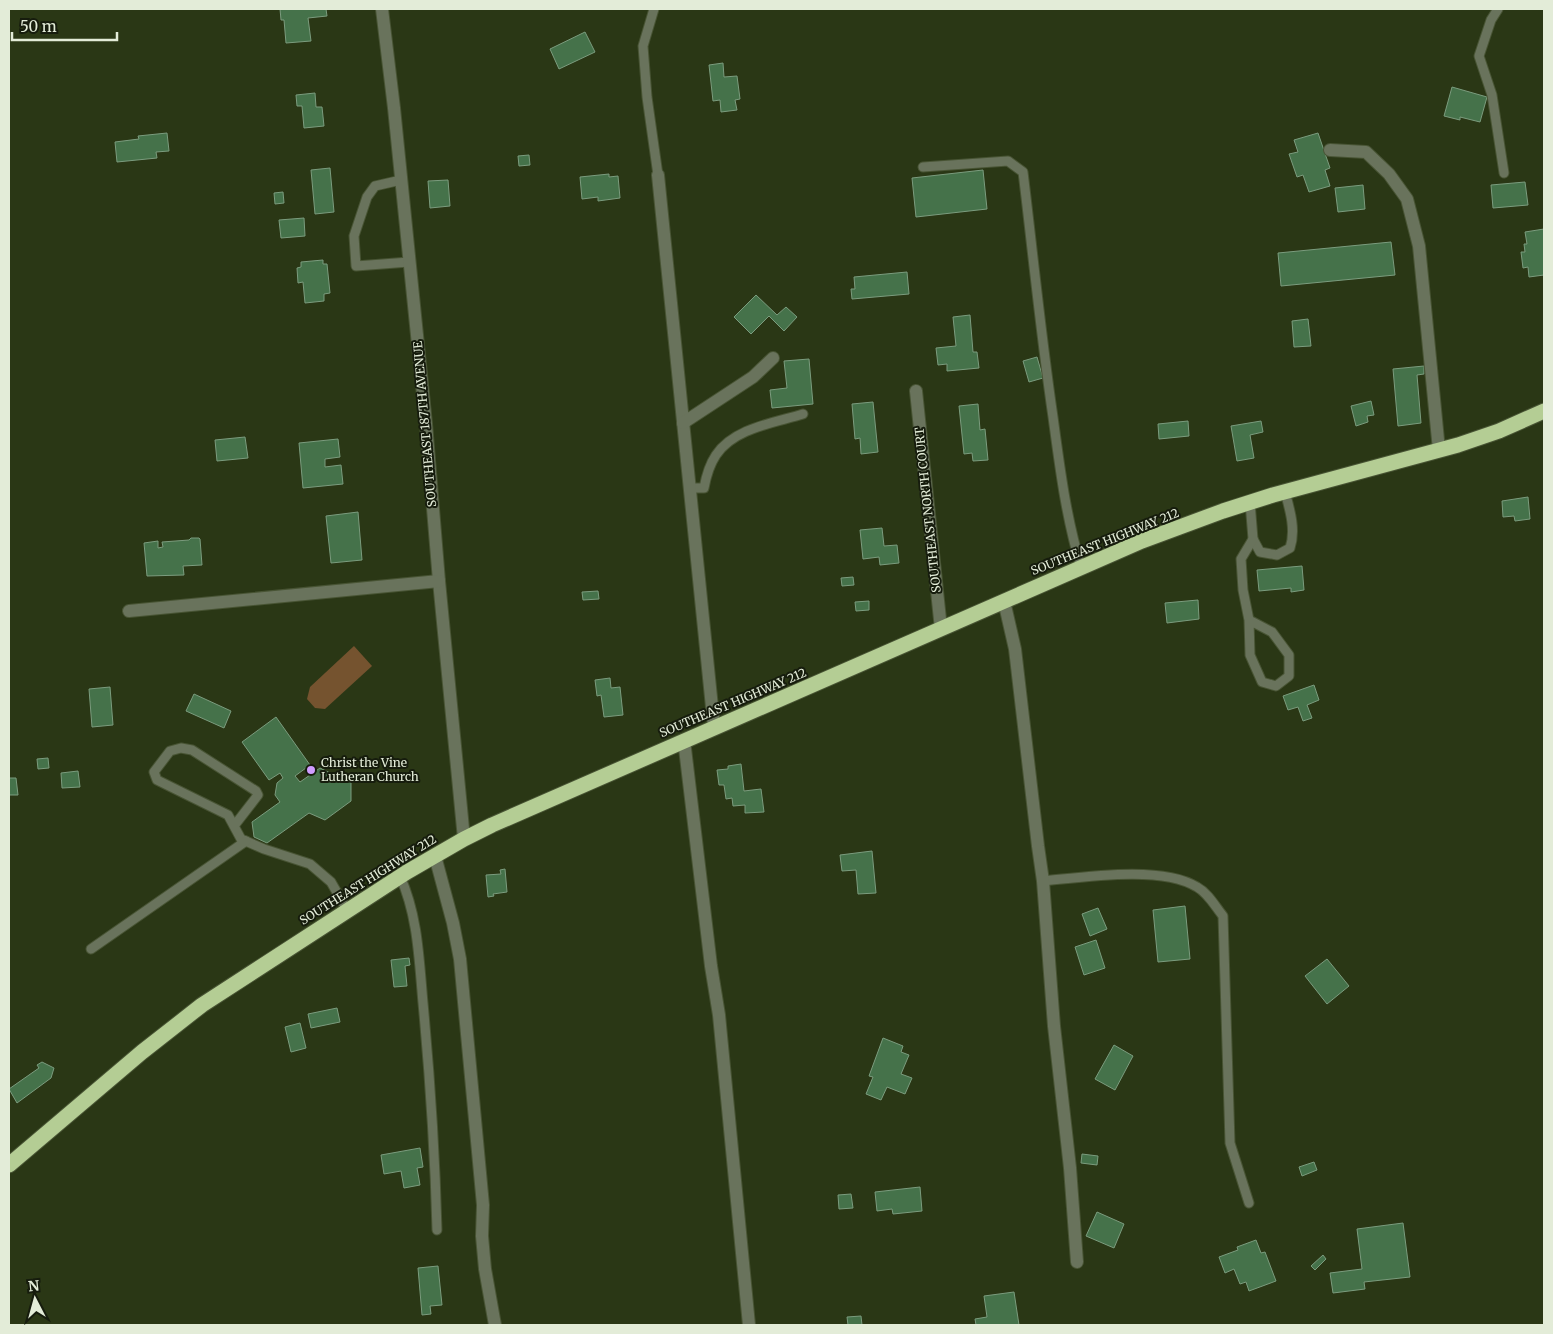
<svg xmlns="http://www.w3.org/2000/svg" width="1553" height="1334" font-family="Merriweather,serif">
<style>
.green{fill:#75532f}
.building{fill:#45724a;stroke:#7b9c7e}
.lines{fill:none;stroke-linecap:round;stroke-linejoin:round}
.lane-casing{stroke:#485434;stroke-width:11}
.street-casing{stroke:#485434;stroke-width:14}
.highway-casing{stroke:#485434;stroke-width:17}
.lane{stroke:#69735c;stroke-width:9}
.street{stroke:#69735c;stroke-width:12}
.highway{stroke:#b4cd94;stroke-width:15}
.poi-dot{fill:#d09dff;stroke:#161c0d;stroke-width:2}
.labels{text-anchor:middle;stroke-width:4;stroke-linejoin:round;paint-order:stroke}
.street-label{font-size:12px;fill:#e3ecd8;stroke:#161c0d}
.poi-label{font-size:12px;fill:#e3ecd8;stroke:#161c0d;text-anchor:start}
</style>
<rect width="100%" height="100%" fill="#2a3715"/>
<!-- green -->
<polygon class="green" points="354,646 372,666 325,709 315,708 307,699 310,687"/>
<!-- building -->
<g class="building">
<polygon points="280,9 326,9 327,16 308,18 311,41 286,43 284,20 281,20"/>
<polygon points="585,32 595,52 559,69 550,49"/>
<polygon points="723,63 724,77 737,76 740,99 735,100 737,110 721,112 720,100 713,101 709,65"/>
<polygon points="1452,87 1487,97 1480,122 1460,117 1460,120 1444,116"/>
<polygon points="315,93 316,107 322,107 324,126 304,128 302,106 297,106 296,95"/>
<polygon points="167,133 169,151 156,152 157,158 117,162 115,142 139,139 138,136"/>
<polygon points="1318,133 1330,168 1325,170 1330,186 1309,192 1303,175 1297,177 1289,154 1298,152 1294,140"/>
<polygon points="529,155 530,165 519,166 518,156"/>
<polygon points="330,168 334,212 315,214 311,170"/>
<polygon points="983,170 987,209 916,217 912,178"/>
<polygon points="609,174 609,177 618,176 620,198 598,201 598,197 582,199 580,177"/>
<polygon points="448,180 450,206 430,208 428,181"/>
<polygon points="1525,182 1528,205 1493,208 1491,185"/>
<polygon points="1363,185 1365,209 1338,212 1335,188"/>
<polygon points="283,192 284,203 275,204 274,193"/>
<polygon points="304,218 305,236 281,238 279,220"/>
<polygon points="1544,229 1544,275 1529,277 1528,267 1523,268 1521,252 1525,252 1524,244 1527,244 1525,232"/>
<polygon points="1391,242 1395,275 1281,286 1278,253"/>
<polygon points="323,260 323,264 327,264 330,293 324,294 324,301 305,303 303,282 298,283 297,268 301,267 301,262"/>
<polygon points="907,272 909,294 852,299 851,289 855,289 854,277"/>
<polygon points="756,295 777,315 786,307 797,317 784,331 769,316 751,334 734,317"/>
<polygon points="970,315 973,352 977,352 979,368 947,371 947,364 938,365 936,348 956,346 953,317"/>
<polygon points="1308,319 1311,346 1294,347 1292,321"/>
<polygon points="1037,357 1043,378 1029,382 1023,361"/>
<polygon points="809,359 813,404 772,408 770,390 787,388 784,361"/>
<polygon points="1424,366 1424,374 1417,375 1421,423 1398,426 1393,369"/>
<polygon points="1371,401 1374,415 1367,416 1368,422 1356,426 1351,406"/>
<polygon points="873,402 878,452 861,454 860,438 855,439 852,404"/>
<polygon points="978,404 980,430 985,429 988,460 973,461 972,453 964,454 959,406"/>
<polygon points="1188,421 1189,436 1159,439 1158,424"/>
<polygon points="1261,421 1263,432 1250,435 1254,458 1237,461 1231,426"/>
<polygon points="245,437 248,458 217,461 215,440"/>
<polygon points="338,439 340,457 325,459 325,467 341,465 343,484 303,488 299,443"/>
<polygon points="1528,497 1530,519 1515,521 1514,516 1503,517 1502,501"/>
<polygon points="358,512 362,560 331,563 326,516"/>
<polygon points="882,528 884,546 897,545 899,563 880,565 879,557 863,559 860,530"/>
<polygon points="191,538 199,538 200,539 202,565 183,566 184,575 147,576 144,543 158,541 158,548 163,547 162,542 189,540"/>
<polygon points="1302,566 1304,590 1291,592 1291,588 1259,591 1257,570"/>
<polygon points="853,577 854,585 842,586 841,578"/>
<polygon points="598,591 599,599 583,600 582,592"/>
<polygon points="1198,600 1199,619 1167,623 1165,603"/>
<polygon points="869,601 869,610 856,611 855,602"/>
<polygon points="610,678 611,688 620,687 623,715 604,717 601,695 597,696 595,680"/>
<polygon points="1314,685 1319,700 1307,705 1312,718 1303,721 1298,707 1288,710 1283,696"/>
<polygon points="110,687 113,725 92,727 89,689"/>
<polygon points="194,694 231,711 224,728 186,711"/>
<polygon points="276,717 310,765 295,776 300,782 320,768 336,776 348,774 351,778 351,801 325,820 309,813 267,843 254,837 252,822 280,802 275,795 277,783 283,778 280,773 269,780 242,742"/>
<polygon points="48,758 49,768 38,769 37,759"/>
<polygon points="741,764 744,791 761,789 764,812 745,813 745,805 733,806 732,798 726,799 724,785 719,785 717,770 728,769 728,766"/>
<polygon points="78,771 80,787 62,788 61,773"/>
<polygon points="9,778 16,778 18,795 9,795"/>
<polygon points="872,851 876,893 858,894 856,870 842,871 840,855"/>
<polygon points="505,869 507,892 493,894 494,896 488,897 486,875 501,874 500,870"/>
<polygon points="1185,906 1190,959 1158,962 1153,910"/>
<polygon points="1098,908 1107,929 1090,936 1082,914"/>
<polygon points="1096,940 1105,968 1084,975 1075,947"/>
<polygon points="409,958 410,965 405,966 407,986 394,987 391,960"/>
<polygon points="1327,959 1349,986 1327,1004 1305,976"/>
<polygon points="337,1008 340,1022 311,1028 308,1014"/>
<polygon points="300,1023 306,1048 291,1052 285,1027"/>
<polygon points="883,1038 903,1046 901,1052 909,1055 901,1074 912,1078 905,1094 887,1087 881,1100 866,1094 873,1077 869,1076"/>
<polygon points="1114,1045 1133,1056 1115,1090 1095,1079"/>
<polygon points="42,1062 54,1068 51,1078 17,1103 9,1089 39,1068 37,1065"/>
<polygon points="420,1148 423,1167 417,1168 420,1185 404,1188 401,1171 384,1174 381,1155"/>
<polygon points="1082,1154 1098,1156 1097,1165 1081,1163"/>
<polygon points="1314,1162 1317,1170 1302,1176 1299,1167"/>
<polygon points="920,1187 922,1211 893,1214 892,1209 877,1211 875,1192"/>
<polygon points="851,1194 853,1208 839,1209 838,1195"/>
<polygon points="1097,1212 1124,1224 1114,1248 1086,1236"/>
<polygon points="1403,1223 1410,1277 1364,1282 1365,1289 1333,1293 1330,1273 1362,1269 1357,1229"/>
<polygon points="1256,1240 1261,1253 1265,1252 1276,1281 1249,1291 1246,1282 1240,1284 1234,1269 1225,1273 1219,1257 1238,1250 1237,1247"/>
<polygon points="1323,1255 1326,1259 1315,1270 1311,1266"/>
<polygon points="438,1266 442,1305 430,1306 431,1314 422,1315 418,1268"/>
<polygon points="1014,1292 1019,1325 976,1325 975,1319 987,1317 984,1296"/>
<polygon points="861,1316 862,1325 848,1325 847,1317"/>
</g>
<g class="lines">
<!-- lane casing -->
<g class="lane-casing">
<g id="lane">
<polyline points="654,9 643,46 647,97 658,175"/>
<polyline points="1498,9 1491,20 1479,56 1492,95 1504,173"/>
<path d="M923 167 1008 161 1023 172C1033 254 1041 336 1053 417 1060 469 1066 517 1081 567"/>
<polyline points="401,180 375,186 367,197 354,236 356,266 409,262"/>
<path d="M690 488H704C706 477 710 464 716 455 734 428 774 423 803 414"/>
<path d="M1253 539 1260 552 1277 555 1290 548C1296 530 1290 510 1285 492"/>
<polyline points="1249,620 1272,632 1289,655 1289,676 1276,686 1262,682 1250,655 1249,620 1243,590 1241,559 1253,539 1250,502"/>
<polyline points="234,826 258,795 256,791 192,750 181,748 170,751 154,772 157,780 228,815 241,839 264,849 310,864 331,882 347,910"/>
<path d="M400 876C418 916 419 959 423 1003 430 1078 435 1154 437 1230"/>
<path d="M1043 881C1084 877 1162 865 1197 887 1208 893 1215 906 1223 916L1230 1143 1249 1203"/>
<polyline points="91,949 246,841"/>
</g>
</g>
<!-- street casing -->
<g class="street-casing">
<g id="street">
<polyline points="382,9 394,108 426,424 439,581 464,839"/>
<polyline points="1330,150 1366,152 1389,174 1407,199 1419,246 1439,450"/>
<path d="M658 175C675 359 697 543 714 727"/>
<polyline points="916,391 941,629"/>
<polyline points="683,423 753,377 773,358"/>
<polyline points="1004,601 1015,649 1038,846 1043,881 1054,1026 1070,1168 1077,1262"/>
<polyline points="129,611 439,581"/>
<polyline points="684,740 711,966 719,1015 749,1325"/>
<polyline points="435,856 453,923 460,959 483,1205 482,1236 485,1269 495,1325"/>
</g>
</g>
<!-- highway casing -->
<g class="highway-casing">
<polyline id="highway" points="9,1165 142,1052 202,1005 407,872 464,839 492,825 1142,541 1223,511 1273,495 1458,445 1499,431 1544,411"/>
</g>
<!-- lane -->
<use href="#lane" class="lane"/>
<!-- street -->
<use href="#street" class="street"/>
<!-- highway -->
<use href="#highway" class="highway"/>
</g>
<!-- markers -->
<circle class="poi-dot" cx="311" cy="770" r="5"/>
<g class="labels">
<!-- street labels -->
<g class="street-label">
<text transform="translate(425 424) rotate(-95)" y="4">SOUTHEAST 187TH AVENUE</text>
<text transform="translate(928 510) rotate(-96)" y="4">SOUTHEAST NORTH COURT</text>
<text transform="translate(1105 542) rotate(-22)" y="4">SOUTHEAST HIGHWAY 212</text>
<text transform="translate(733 703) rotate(-23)" y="4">SOUTHEAST HIGHWAY 212</text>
<text transform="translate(368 880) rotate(-32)" y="4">SOUTHEAST HIGHWAY 212</text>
</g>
<!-- poi labels -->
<g class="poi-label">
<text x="321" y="767">Christ the Vine<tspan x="321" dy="14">Lutheran Church</tspan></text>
</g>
</g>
<!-- border -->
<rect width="1553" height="1334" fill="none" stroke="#e3ecd8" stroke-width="20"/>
<!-- north arrow -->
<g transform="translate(35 1299) rotate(354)" stroke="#161c0d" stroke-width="4" paint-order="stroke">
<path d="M0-4L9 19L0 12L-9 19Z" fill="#e3ecd8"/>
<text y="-8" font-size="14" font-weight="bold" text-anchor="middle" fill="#e3ecd8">N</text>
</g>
<!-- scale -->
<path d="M12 32v8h105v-8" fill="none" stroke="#e3ecd8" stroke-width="2.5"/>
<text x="20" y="32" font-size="15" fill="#e3ecd8" stroke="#161c0d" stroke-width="4" paint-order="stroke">50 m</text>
</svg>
